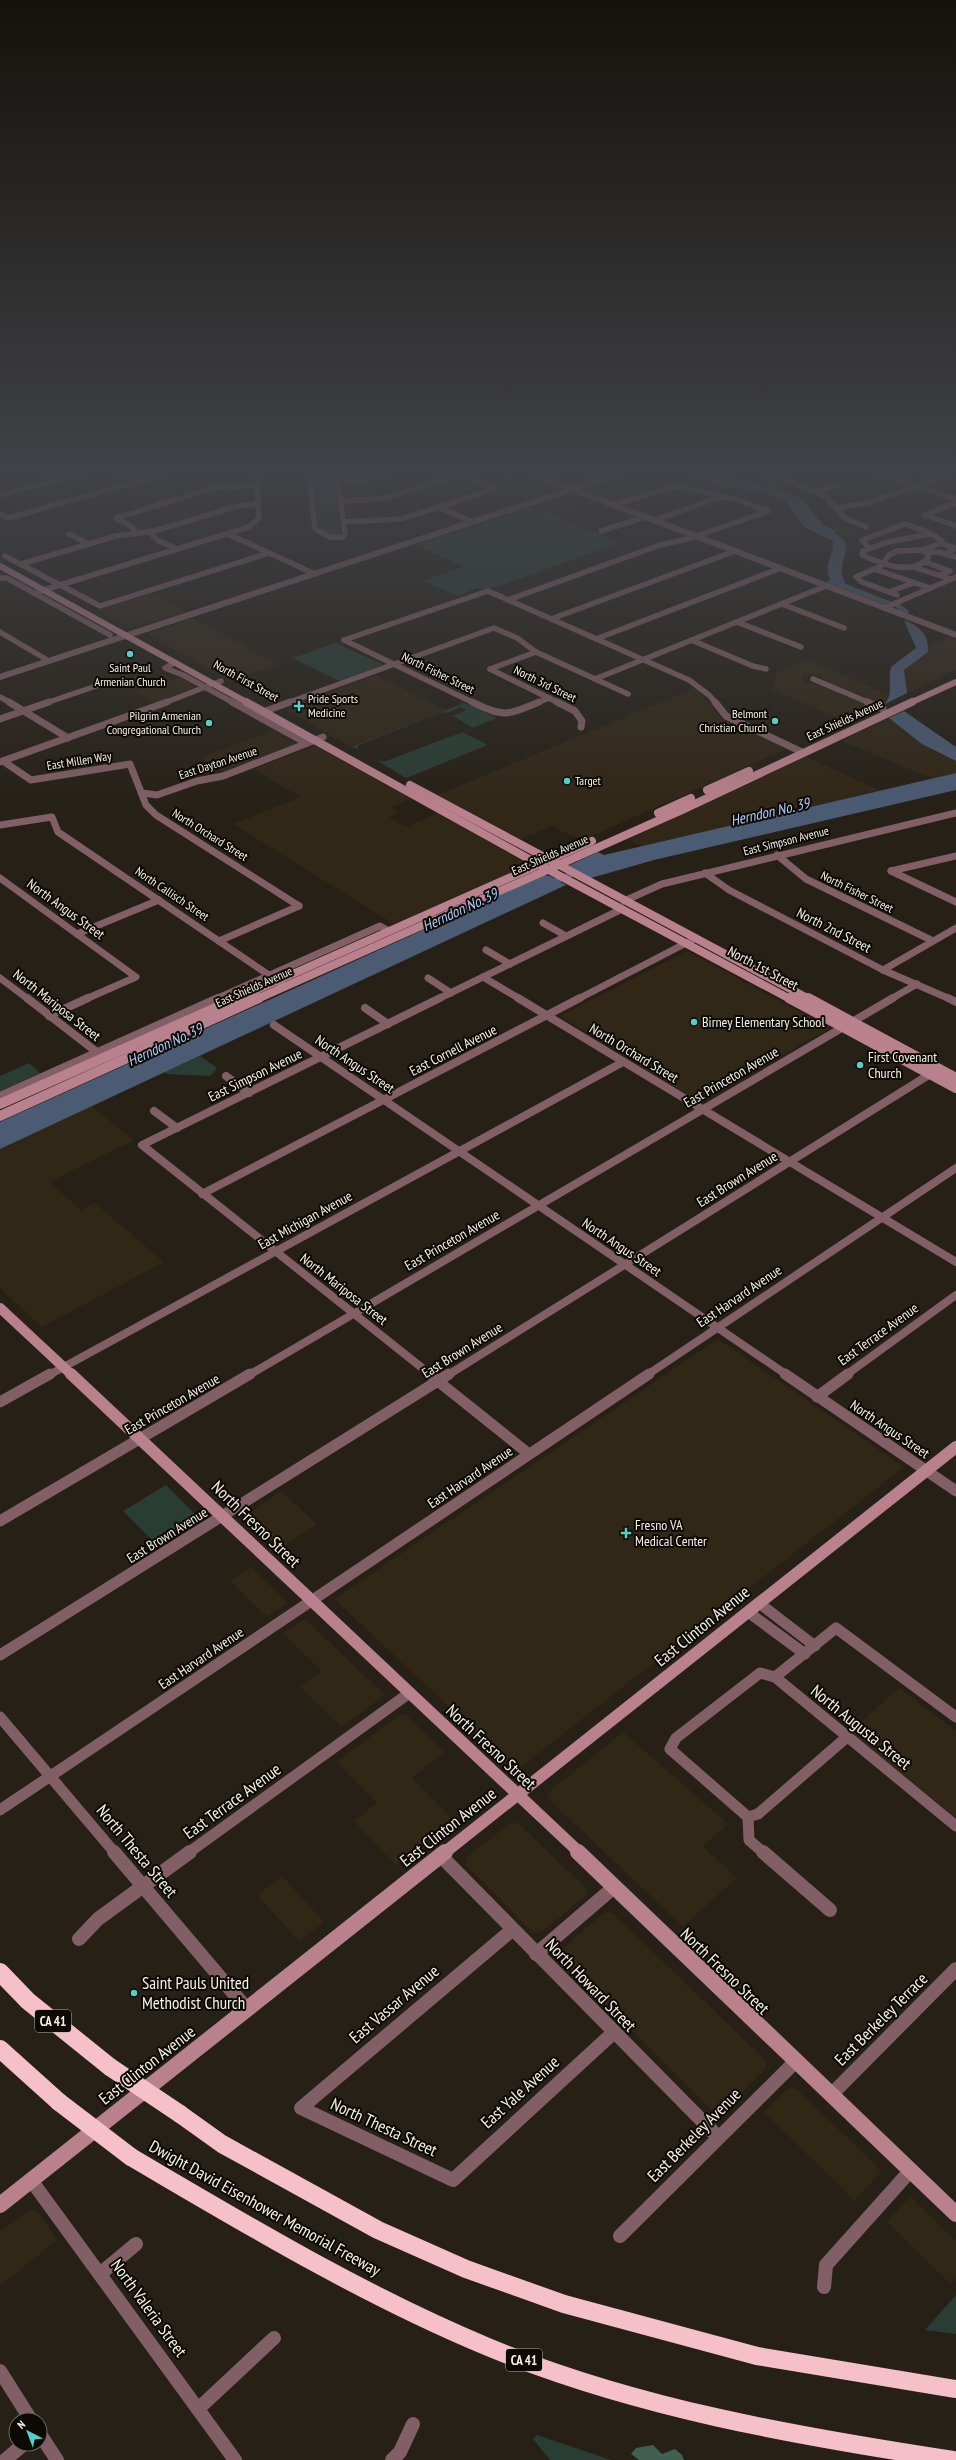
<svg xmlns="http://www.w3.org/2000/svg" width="956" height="2460" font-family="'PT Sans Narrow',sans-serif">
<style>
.built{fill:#312717}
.green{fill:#2a3d34}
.forest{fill:#416051}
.water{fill:#4b5b73}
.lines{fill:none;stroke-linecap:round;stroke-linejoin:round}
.canal-far1{stroke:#4b5b73;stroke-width:5}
.canal{stroke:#4b5b73;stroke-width:6}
.minor-far4{stroke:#825f66;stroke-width:5.5}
.minor-far3{stroke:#825f66;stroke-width:7}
.minor-far2{stroke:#825f66;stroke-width:8}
.minor-far1{stroke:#825f66;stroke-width:11}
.minor{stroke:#825f66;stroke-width:14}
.tertiary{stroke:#825f66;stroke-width:6}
.secondary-far4{stroke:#b9818d;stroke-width:6}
.secondary-far3{stroke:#b9818d;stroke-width:8}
.secondary-far2{stroke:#b9818d;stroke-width:10}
.secondary-far1{stroke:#b9818d;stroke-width:12}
.secondary{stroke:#b9818d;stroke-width:16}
.motorway{stroke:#f6c0cb;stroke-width:18}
.motorway-bridge{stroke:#f6c0cb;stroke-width:18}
.poi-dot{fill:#56cec3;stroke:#0d0a06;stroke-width:1.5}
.labels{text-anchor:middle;stroke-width:4;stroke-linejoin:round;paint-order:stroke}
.far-poi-label{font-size:12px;fill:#f5f0e9;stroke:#0d0a06;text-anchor:start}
.far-street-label{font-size:12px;fill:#f5f0e9;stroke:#0d0a06}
.shield{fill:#0d0a06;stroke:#afaba5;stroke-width:1}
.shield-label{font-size:13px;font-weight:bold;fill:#f5f0e9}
.street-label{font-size:14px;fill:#f5f0e9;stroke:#0d0a06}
.poi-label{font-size:14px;fill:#f5f0e9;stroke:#0d0a06;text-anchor:start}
.water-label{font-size:15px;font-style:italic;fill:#aeccfc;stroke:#0d0a06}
.near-street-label{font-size:17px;fill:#f5f0e9;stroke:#0d0a06}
.near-poi-label{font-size:17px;fill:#f5f0e9;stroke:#0d0a06;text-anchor:start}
</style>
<rect width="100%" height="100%" fill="#262016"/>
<!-- built -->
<g class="built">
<polygon points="573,493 590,500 548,514 531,507"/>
<polygon points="152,593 188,611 131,628 98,610"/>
<polygon points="192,618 278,664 231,680 147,634"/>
<polygon points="950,637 956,640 956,670 907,693 904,670 928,652 929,647"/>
<polygon points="807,660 890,695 888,700 883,705 826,681 819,675 812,674 802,676 802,680 805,682 819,685 867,705 838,718 773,690 777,673"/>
<polygon points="376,675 445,710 351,747 285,709"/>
<polygon points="180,677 198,688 155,703 136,692"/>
<polygon points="695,688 722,719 786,749 581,841 552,826 521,839 438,795"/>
<polygon points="889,718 922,744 956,761 956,773 931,778 842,741"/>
<polygon points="274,730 297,744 224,772 200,758"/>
<polygon points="315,746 411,799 391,807 399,812 389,817 406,827 438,813 527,863 527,865 394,924 233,824 301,797 253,769"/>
<polygon points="806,757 880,790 642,847 629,839"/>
<polygon points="687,951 830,1028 701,1103 560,1016"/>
<polygon points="91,1106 134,1140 49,1182 81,1210 95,1203 164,1262 42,1327 0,1288 0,1149"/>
<polygon points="718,1339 904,1467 517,1770 334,1599"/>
<polygon points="281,1491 317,1524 279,1549 245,1516"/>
<polygon points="251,1567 288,1603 267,1617 230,1581"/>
<polygon points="305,1619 385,1695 341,1727 300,1687 322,1671 283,1633"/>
<polygon points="899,1688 956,1731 956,1825 952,1828 847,1744 850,1732"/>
<polygon points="400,1715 406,1715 444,1752 412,1778 454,1820 396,1865 354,1821 377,1803 336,1762"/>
<polygon points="623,1732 728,1824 702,1846 737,1878 683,1926 547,1798 549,1792"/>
<polygon points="512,1822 519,1824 587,1889 585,1896 540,1933 532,1932 465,1864 467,1857"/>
<polygon points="282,1876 324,1922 299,1941 257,1895"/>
<polygon points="608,1912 613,1914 767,2061 765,2069 723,2111 719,2113 711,2110 560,1959 559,1954 561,1950 603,1914"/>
<polygon points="791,2088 797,2090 882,2171 854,2200 764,2112 786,2090"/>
<polygon points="910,2197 956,2241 956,2278 951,2284 887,2222"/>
<polygon points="31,2209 37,2211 57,2240 0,2286 0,2231"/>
</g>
<!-- green -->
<g class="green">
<polygon points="312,470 333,470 340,534 333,535 319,529"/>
<polygon points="531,507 602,535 616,544 502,585 489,589 476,588 458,596 423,581 464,566 415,545"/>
<polygon points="336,643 384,665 339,681 293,658"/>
<polygon points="464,703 497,718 462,732 488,745 406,778 378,761 386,761 473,728 453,716 467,710 460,707 448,713 442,712 359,745 358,749 351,747"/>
<polygon points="200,1056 217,1068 210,1076 167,1074 164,1072"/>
<polygon points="29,1063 40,1073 0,1091 0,1076"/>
<polygon points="166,1485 197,1516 197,1520 157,1545 123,1511"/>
<polygon points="956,2295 956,2334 925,2330"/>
<polygon points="537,2435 611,2460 550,2460 533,2439"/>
</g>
<!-- forest -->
<polygon class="forest" points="653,2445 662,2454 675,2449 682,2455 684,2460 639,2460 631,2454 636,2448"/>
<!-- water -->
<g class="water">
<path d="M711 470H735L717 477 771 487 802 499 823 525 836 531 834 533C861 547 832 561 846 584L892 602 884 604 826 582 830 580C823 563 834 557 833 541L806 528 796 517 788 503 765 492 707 483 694 477Z"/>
<path d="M904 620C919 626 929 634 928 652L904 670 907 693 883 705C895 697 887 680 891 667L916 648Z"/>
<polygon points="904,711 956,747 956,761 922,744 889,718"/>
<polygon points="956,773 956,790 654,860 591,878 568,866 598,852 604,855"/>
<polygon points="544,875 550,876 566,885 0,1149 0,1122"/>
</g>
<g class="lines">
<!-- canal-far1 -->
<polyline class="canal-far1" points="897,605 906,612"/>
<!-- canal -->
<polyline class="canal" points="548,884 579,871"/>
<!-- minor-far4 -->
<g class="minor-far4">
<polyline points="108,470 135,482"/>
<polyline points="309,470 315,529 330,537 343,537 345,534 336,470"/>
<polyline points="868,470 956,499"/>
<polyline points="0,473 11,470"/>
<polyline points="459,475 495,489"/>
<polyline points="766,476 777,476 790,470"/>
<polyline points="777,476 826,497 846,519 866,527"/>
<polyline points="338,482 361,481 398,470"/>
<polyline points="814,491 838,485"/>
<polyline points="0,495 93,470"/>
<polyline points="340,501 381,499 477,470"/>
<polyline points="613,505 676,486 735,499 768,511"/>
<polyline points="438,507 473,522"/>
<polyline points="837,508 869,503 956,471"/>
<polyline points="0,514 8,518 158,476 170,470"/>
<polyline points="925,515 956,503"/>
<polyline points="925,515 956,526"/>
<polyline points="116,518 217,487 257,485"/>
<polyline points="116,518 132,527 136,533"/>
<polyline points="654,520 721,497"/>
<polyline points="343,522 401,519 495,489"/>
<polyline points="601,531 646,517"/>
<polyline points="150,532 157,540 177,549"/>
<polyline points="69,534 89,544"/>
<polyline points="228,534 315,574"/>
<polyline points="869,548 862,540 905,524 928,532 942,541 941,543"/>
<path d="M922 550 929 554 927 560C907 575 882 564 862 555L863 551 888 542 930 534"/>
<polyline points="926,552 938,552 956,557"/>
<polyline points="5,556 100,606 269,553"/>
<polyline points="925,562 950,571 940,575"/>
<polyline points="21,564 116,536 154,531 238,506 258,504"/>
<polyline points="913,567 951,579"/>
<polyline points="874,569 930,588"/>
<polyline points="0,578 7,578 110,635"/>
<polyline points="889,592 913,583"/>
<polyline points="34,593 249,527 259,518 256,470"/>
<polyline points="897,595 862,582 856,577 881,566 889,555 897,551 922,550 941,543 955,548 946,554"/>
<polyline points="508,600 660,545 691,538 768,511"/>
<polyline points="782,604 844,628"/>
<polyline points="884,608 956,577"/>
<polyline points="551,619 735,551"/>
<polyline points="737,622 801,647"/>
<polyline points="0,632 49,661"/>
<polyline points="596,639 781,568"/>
<polyline points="344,640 488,591 689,680 709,695 716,703"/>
<polyline points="344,640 474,703"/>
<polyline points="691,640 753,666 766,669"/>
<polyline points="174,663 165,668 183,675 234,703"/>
<polyline points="490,669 559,703"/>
<polyline points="490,669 536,652"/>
<polyline points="595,679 826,586"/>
<polyline points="813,679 870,703"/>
<polyline points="0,697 11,703"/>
<polyline points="46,703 105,683"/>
<polyline points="164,703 221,681"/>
<polyline points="287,703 494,628 517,638 536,652 628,694"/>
<polyline points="536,703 550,698"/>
</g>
<!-- minor-far3 -->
<g class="minor-far3">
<polyline points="9,702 68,738"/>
<polyline points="232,702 306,743"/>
<path d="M472 702C504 718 507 715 539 702"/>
<polyline points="557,702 575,711 582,721 581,727"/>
<polyline points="715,702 726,716 804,753"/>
<polyline points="867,702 883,709"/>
<polyline points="263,712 290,702"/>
<polyline points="0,719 49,702"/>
<polyline points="3,761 31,780 130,764 146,805 156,815 299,906"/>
<polyline points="0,762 167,702"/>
<polyline points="142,793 157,795 197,781 223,776 323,737"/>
<polyline points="0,825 52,817 58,832 285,986"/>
<polyline points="777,855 806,879 933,941"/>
<polyline points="891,871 956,902"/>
<polyline points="891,871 956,856"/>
<polyline points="705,873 729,890 883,970 950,999"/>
<polyline points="0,878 136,977 86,999"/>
<polyline points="624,901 662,884 956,813"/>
<polyline points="543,923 566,936"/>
<polyline points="77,934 159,900"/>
<polyline points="219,941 299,906"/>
<polyline points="486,950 510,964"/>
<polyline points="883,970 956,928"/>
<polyline points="483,977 520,999"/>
<polyline points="0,978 28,999"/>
<polyline points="428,978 451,993"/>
<polyline points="216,999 380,926 389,931"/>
<polyline points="438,999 622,909"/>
<polyline points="578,999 694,939"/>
<polyline points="891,999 917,984"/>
</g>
<!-- minor-far2 -->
<g class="minor-far2">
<polyline points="27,998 98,1053"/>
<polyline points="518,998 956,1262"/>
<polyline points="948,998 956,1002"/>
<polyline points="365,1008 388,1024"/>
<polyline points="49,1016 88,998"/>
<polyline points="274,1025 787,1375"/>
<polyline points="226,1076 249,1093"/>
<polyline points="0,1096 218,998"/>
<polyline points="154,1111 177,1128"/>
<polyline points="202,1194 580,998"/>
<polyline points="49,1375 623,1062"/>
<polyline points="249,1375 893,998"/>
<polyline points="431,1375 142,1145 440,998"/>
<polyline points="448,1375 935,1071"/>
<polyline points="647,1375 956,1168"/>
<polyline points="846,1375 956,1295"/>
</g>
<!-- minor-far1 -->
<g class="minor-far1">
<polyline points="429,1374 529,1454"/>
<polyline points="785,1374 956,1491"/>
<polyline points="817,1397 848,1374"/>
<polyline points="0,1402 50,1374"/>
<polyline points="0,1521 250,1374"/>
<polyline points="759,1603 815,1646"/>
<polyline points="748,1612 805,1654"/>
<polyline points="0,1655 449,1374"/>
<polyline points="0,1717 115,1853"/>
<polyline points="956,1717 836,1628 775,1677 956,1826"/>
<polyline points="0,1810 649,1374"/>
<polyline points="748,1817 758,1814 847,1737"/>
<polyline points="188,1853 408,1694"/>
<polyline points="764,1853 749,1840 748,1817 670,1749 676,1738 760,1673 775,1677"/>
</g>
<!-- minor -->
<g class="minor">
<polyline points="114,1852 247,2009"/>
<polyline points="763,1852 830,1910"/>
<polyline points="441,1856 718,2137"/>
<polyline points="512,1930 301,2108 453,2180 613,2033"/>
<polyline points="79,1939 98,1919 190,1852"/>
<polyline points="536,1954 613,1888"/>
<polyline points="831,2095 956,1969"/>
<polyline points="31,2180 235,2460"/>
<polyline points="620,2236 795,2062"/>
<polyline points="100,2274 136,2244"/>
<polyline points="824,2287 826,2265 911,2170"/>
<polyline points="0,2371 31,2420"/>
<polyline points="198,2409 274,2338"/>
<polyline points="40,2434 57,2460"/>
<polyline points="5,2460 24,2444"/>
<polyline points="392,2460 400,2452 413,2424"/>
</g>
<!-- tertiary -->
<g class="tertiary">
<polyline points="522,470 956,635"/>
<polyline points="0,677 631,470"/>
</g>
<!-- secondary-far4 -->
<g class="secondary-far4">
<polyline points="0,566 248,703"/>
<polyline points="910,703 956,682"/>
</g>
<!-- secondary-far3 -->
<g class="secondary-far3">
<polyline points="246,702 547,869 790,999"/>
<polyline points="410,785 809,999"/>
<polyline points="707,790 749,771"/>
<polyline points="658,813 691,798"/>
<polyline points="236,999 592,841"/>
<polyline points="257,999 682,810 912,702"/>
</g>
<!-- secondary-far2 -->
<g class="secondary-far2">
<polyline points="789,998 956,1088"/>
<polyline points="808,998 956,1078"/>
<polyline points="0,1104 238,998"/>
<polyline points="0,1116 259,998"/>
<polyline points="0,1308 72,1375"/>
</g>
<!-- secondary-far1 -->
<g class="secondary-far1">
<polyline points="71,1374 580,1853"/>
<polyline points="444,1853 956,1447"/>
</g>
<!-- secondary -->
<g class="secondary">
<polyline points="578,1852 956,2214"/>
<polyline points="0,2205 445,1852"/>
</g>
<!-- motorway -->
<g class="motorway">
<polyline points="0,1972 28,2001 110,2067"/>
<polyline points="0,2049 59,2102"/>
<polyline points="180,2114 222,2144 378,2230 466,2269 564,2304 757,2356 956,2389"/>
<path d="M131 2157C247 2225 363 2295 488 2347 635 2408 796 2436 953 2460"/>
</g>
<!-- motorway-bridge -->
<g class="motorway-bridge">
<polyline points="110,2067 180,2114"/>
<polyline points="59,2102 131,2157"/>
</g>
</g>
<!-- sky -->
<linearGradient id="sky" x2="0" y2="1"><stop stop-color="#15120c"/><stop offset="0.58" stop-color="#414247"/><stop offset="1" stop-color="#414247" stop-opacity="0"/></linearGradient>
<rect width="956" height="814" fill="url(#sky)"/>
<!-- markers -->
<g class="poi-dot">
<circle cx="130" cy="654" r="4"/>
<path d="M297 700h4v4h4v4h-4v4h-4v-4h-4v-4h4z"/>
<circle cx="775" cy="721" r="4"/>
<circle cx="209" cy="723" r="4"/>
<circle cx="567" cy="781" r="4"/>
<circle cx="694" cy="1022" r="4"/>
<circle cx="860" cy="1065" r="4"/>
<path d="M624 1527h4v4h4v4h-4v4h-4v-4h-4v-4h4z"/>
<circle cx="134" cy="1993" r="4"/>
</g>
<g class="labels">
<!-- far-poi labels -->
<g class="far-poi-label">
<text x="130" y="672" text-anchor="middle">Saint Paul<tspan x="130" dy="14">Armenian Church</tspan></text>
<text x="308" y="703">Pride Sports<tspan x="308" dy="14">Medicine</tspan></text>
<text x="767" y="718" text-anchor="end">Belmont<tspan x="767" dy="14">Christian Church</tspan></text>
<text x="201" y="720" text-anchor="end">Pilgrim Armenian<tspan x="201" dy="14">Congregational Church</tspan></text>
<text x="575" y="785">Target</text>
</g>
<!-- far-street labels -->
<g class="far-street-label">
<text transform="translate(438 673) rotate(26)" y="4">North Fisher Street</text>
<text transform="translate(246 681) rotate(29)" y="4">North First Street</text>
<text transform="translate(545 684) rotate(26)" y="4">North 3rd Street</text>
<text transform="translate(845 720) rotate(-25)" y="4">East Shields Avenue</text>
<text transform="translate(79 761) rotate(-9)" y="4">East Millen Way</text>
<text transform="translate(218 763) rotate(-18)" y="4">East Dayton Avenue</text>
<text transform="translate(210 835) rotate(32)" y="4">North Orchard Street</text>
<text transform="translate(786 841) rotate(-14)" y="4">East Simpson Avenue</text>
<text transform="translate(550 855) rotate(-24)" y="4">East Shields Avenue</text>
<text transform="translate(857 892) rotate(26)" y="4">North Fisher Street</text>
<text transform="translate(172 894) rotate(34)" y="4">North Callisch Street</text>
<text transform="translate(254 987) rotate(-24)" y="4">East Shields Avenue</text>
</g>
<!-- shield labels -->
<g class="shield">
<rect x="35" y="2010" width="36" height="22" rx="3"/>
<rect x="506" y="2349" width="36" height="22" rx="3"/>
</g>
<g class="shield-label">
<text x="53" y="2026">CA 41</text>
<text x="524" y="2365">CA 41</text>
</g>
<!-- street labels -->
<g class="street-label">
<text transform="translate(66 909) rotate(36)" y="5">North Angus Street</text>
<text transform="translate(834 930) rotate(27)" y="5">North 2nd Street</text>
<text transform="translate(763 968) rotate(28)" y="5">North 1st Street</text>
<text transform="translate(57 1005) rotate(38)" y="5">North Mariposa Street</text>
<text transform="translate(453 1050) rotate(-27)" y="5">East Cornell Avenue</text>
<text transform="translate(634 1053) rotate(31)" y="5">North Orchard Street</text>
<text transform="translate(355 1064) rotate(34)" y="5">North Angus Street</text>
<text transform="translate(255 1075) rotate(-26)" y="5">East Simpson Avenue</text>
<text transform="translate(731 1077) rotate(-30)" y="5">East Princeton Avenue</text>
<text transform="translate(737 1179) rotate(-32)" y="5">East Brown Avenue</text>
<text transform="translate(305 1220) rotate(-29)" y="5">East Michigan Avenue</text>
<text transform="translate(452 1240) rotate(-30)" y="5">East Princeton Avenue</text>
<text transform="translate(622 1247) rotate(34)" y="5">North Angus Street</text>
<text transform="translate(344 1289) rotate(38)" y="5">North Mariposa Street</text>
<text transform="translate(739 1296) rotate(-34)" y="5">East Harvard Avenue</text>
<text transform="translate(878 1334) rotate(-36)" y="5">East Terrace Avenue</text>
<text transform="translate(462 1350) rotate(-32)" y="5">East Brown Avenue</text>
<text transform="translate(172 1404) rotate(-30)" y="5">East Princeton Avenue</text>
<text transform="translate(890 1429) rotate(34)" y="5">North Angus Street</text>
<text transform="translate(470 1477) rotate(-34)" y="5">East Harvard Avenue</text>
<text transform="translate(167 1535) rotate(-32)" y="5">East Brown Avenue</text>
<text transform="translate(201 1658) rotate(-34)" y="5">East Harvard Avenue</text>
</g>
<!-- poi labels -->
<g class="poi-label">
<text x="702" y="1027">Birney Elementary School</text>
<text x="868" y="1062">First Covenant<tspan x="868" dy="16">Church</tspan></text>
<text x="635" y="1530">Fresno VA<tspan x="635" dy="16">Medical Center</tspan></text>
</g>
<!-- water labels -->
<g class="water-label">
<text transform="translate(770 812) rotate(-13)" y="5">Herndon No. 39</text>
<text transform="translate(460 910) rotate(-25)" y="5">Herndon No. 39</text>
<text transform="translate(165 1045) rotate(-25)" y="5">Herndon No. 39</text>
</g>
<!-- near-street labels -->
<g class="near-street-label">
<text transform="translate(256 1524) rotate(44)" y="6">North Fresno Street</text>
<text transform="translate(702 1626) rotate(-39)" y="6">East Clinton Avenue</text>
<text transform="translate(861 1727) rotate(39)" y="6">North Augusta Street</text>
<text transform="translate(491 1747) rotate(43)" y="6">North Fresno Street</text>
<text transform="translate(232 1801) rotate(-36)" y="6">East Terrace Avenue</text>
<text transform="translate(448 1827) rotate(-38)" y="6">East Clinton Avenue</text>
<text transform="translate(137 1851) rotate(50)" y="6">North Thesta Street</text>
<text transform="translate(725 1971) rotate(44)" y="6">North Fresno Street</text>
<text transform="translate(591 1985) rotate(46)" y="6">North Howard Street</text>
<text transform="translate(394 2004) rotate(-40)" y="6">East Vassar Avenue</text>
<text transform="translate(881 2019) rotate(-45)" y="6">East Berkeley Terrace</text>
<text transform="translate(147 2065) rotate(-38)" y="6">East Clinton Avenue</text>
<text transform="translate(520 2092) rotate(-42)" y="6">East Yale Avenue</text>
<text transform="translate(384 2127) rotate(25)" y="6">North Thesta Street</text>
<text transform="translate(694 2135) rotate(-45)" y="6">East Berkeley Avenue</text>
<text transform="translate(265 2208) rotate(29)" y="6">Dwight David Eisenhower Memorial Freeway</text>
<text transform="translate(149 2308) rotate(54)" y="6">North Valeria Street</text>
</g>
<!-- near-poi labels -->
<g class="near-poi-label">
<text x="142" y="1989">Saint Pauls United<tspan x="142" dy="20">Methodist Church</tspan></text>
</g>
</g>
<!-- north arrow -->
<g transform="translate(28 2432) rotate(318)"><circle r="19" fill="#0d0a06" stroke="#6a6661"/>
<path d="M0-3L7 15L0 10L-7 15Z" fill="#56cec3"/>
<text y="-6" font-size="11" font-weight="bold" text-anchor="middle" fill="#f5f0e9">N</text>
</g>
</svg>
